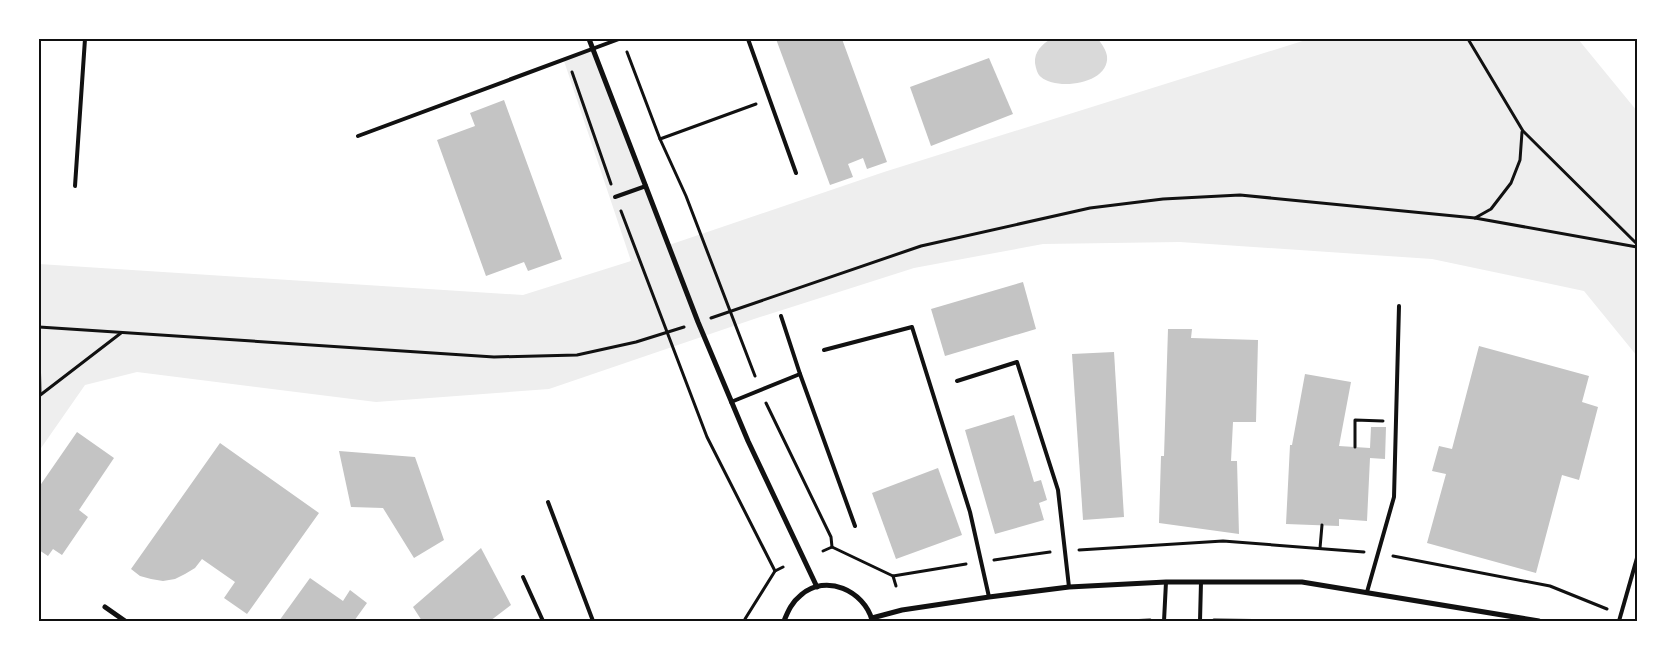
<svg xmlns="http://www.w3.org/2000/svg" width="1676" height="660" font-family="Rubik,sans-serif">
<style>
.green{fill:#eee}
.water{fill:#d9d9d9}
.building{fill:#c4c4c4}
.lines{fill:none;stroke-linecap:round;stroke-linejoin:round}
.path{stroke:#111;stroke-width:3}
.service{stroke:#111;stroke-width:4}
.minor{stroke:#111;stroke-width:5}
.neatline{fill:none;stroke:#111;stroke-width:2}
</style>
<rect width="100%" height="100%" fill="#fff"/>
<!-- green -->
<polygon class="green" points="1309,39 1578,39 1637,111 1637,356 1584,291 1432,259 1180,242 1043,244 914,268 754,319 549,389 376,402 137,372 85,385 39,451 39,264 523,295 631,261 563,58 593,48 669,245 884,172"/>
<!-- water -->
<path class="water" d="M1051 39H1098C1102 44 1106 50 1107 56 1110 84 1057 91 1041 77 1037 74 1036 68 1035 63 1034 52 1042 44 1051 39Z"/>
<!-- building -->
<g class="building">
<polygon points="776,39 842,39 887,162 867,169 863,158 848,164 853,177 830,185"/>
<polygon points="989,58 1013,114 931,146 910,87"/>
<polygon points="504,100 562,259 528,271 524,262 486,276 437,140 475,126 470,113"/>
<polygon points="1023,282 1036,329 945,356 931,309"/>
<polygon points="1168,329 1192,329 1191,338 1258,340 1256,422 1233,422 1231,461 1237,461 1239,534 1159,523 1161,456 1164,456"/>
<polygon points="1479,346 1589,376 1582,402 1598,407 1579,480 1562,475 1536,573 1427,543 1446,474 1432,471 1439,446 1452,449"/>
<polygon points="1114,352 1124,517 1083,520 1072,354"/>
<polygon points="1305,374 1351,382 1339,446 1370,448 1371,427 1386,427 1385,459 1370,458 1367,521 1339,519 1339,526 1286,524 1290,445 1292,445"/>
<polygon points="1014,415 1034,482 1041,480 1047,500 1039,503 1044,520 995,534 965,430"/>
<polygon points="77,432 114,458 79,510 88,517 62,555 53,549 48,556 39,550 39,487"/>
<polygon points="220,443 319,513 247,614 224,598 235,582 202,559 195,568 185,574 175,579 163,581 151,579 140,576 131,569"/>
<polygon points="339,451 415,457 444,540 414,558 383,508 351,507"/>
<polygon points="938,468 962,535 896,559 872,493"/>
<polygon points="481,548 511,605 490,621 422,621 413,607"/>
<polygon points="310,578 343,601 350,590 367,603 354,621 279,621"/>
</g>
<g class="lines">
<!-- path -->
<g class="path">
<polyline points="1468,39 1523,131 1637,244"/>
<polyline points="627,52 660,139 686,196 755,376"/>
<polyline points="572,72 611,184"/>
<polyline points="660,139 756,104"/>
<polyline points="621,211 707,437 775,571"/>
<polyline points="1475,218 1491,209 1511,183 1520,160 1522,132"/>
<polyline points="711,318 921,246 1090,208 1163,199 1240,195 1475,218 1637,247"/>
<polyline points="39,327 494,357 577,355 636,342 684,327"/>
<polyline points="39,351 40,394"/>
<polyline points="39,396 121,333"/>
<polyline points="766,403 831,537 832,547"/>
<polyline points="1355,447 1355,420 1383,421"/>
<polyline points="1320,548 1322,525"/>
<polyline points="1079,550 1223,541 1364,552"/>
<polyline points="823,551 832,547 893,576 966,564"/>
<polyline points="1393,556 1550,586 1607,609"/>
<polyline points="994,560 1050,552"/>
<polyline points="893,576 896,586"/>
<polyline points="1214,620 1290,621"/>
<polyline points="746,621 745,619 775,571 783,567"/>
<polyline points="1128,621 1150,620"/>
</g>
<!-- service -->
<g class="service">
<polyline points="463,39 498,39"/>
<polyline points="748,39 796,173"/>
<polyline points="358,136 619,39"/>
<polyline points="75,186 85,39"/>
<polyline points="615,197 646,186"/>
<polyline points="781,316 800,374 855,526"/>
<polyline points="824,350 912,327 970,512 989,597"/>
<polyline points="957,381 1017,362 1058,490 1069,587"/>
<polyline points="731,402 800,374"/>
<polyline points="548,502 593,621"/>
<polyline points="523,577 543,621"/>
<polyline points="1367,592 1394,497 1399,306"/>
<polyline points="1164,621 1166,582"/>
<polyline points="1200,621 1201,582"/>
<polyline points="1619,621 1637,558"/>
</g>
<!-- minor -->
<g class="minor">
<polyline points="589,39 698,322 748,441 817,587"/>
<polyline points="105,607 125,621"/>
<polyline points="872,618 902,610 989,597 1069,587 1166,582 1302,582 1539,621"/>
<path d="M784 621C788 611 792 602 801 595 826 573 864 591 872 620"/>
</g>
</g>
<!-- border -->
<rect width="1676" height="660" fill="none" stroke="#ffffff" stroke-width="80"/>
<rect x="40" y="40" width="1596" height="580" class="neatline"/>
</svg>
